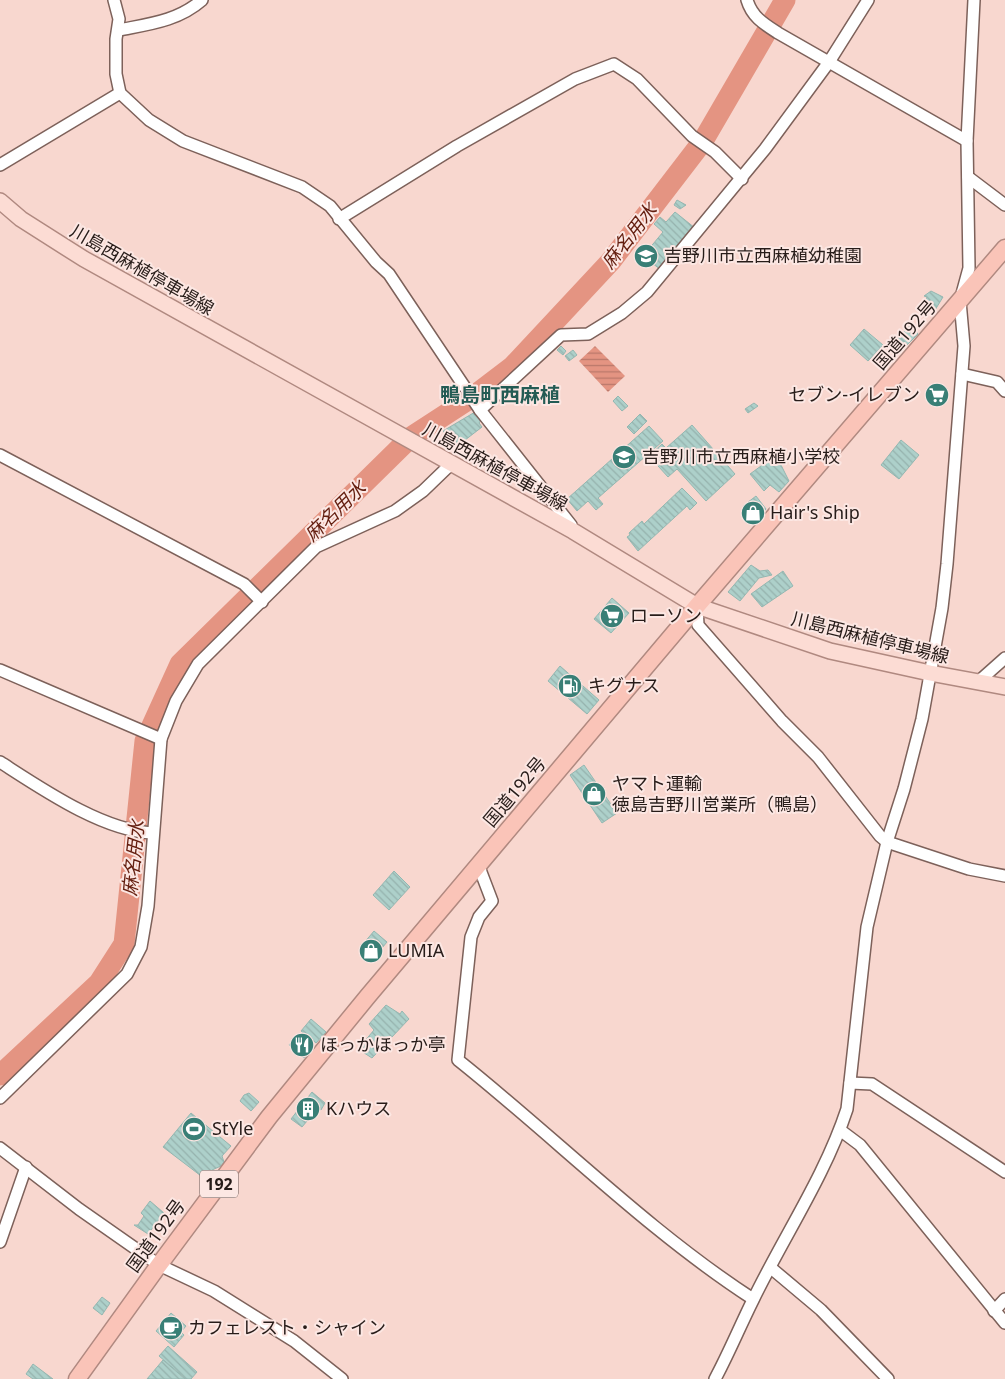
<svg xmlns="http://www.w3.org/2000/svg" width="1005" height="1379" font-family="'Noto Sans','Noto Sans JP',sans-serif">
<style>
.water{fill:url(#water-rules)}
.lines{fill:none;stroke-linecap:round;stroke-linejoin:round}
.river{stroke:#e49482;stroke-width:21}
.building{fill:url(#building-back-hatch);stroke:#94b7b1}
.minor-casing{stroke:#7d615a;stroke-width:14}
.major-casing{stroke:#b08980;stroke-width:18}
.highway-casing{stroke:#b08980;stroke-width:19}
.minor{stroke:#fff;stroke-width:11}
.major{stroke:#fcdcd4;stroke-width:15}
.highway{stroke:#fac4b8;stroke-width:16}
.labels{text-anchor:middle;stroke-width:4;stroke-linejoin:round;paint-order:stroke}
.shield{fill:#fce7e3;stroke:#675956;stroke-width:1}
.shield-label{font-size:16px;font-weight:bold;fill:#271c19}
.poi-label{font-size:18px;fill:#271c19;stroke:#fce7e3;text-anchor:start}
.street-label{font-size:18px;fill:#271c19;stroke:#fce7e3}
.water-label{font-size:19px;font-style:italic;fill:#641e0f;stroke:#fce7e3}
.quarter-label{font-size:20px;font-weight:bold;fill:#235b54;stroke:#fce7e3}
</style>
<defs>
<pattern id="water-rules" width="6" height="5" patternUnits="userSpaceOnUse" patternTransform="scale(1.25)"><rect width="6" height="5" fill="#e49482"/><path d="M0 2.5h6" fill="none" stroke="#b9786a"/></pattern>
<pattern id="building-back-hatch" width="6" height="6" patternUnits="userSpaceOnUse" patternTransform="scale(1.25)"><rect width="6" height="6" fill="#add0ca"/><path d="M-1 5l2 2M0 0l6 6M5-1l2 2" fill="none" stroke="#95b2ad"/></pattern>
</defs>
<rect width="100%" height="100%" fill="#f8d7cf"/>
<!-- water -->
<polygon class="water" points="595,346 625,376 608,392 579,361"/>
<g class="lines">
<!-- river -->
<polyline class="river" points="0,1075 99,983 124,944 145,741 180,664 411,437 471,398 513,366 611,261 703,141 785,0"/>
</g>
<!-- building -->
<g class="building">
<polygon points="677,200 686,205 680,209 674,205"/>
<polygon points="675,212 695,228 661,270 643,256 663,232 654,224 660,217 666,222"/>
<polygon points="931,291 943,297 932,315 921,310 927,297 924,296"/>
<polygon points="911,325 918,334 901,351 892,342"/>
<polygon points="864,329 883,345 868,361 850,345"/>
<polygon points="561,346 566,351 563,355 557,350"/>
<polygon points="573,350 577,355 569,361 565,356"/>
<polygon points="618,396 628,406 622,411 613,401"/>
<polygon points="754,403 758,406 748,413 745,409"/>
<polygon points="475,412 481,420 479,423 482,427 456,447 443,431"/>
<polygon points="640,414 647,421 634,434 627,427"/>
<polygon points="692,425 735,474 706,501 677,469 668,477 649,456 662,444 666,448"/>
<polygon points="649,426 663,441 598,498 603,504 596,510 588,501 577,511 567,499"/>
<polygon points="901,440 919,455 899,479 881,465"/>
<polygon points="776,455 789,481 779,492 770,485 764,491 750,474"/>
<polygon points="682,488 697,503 690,510 687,506 638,551 627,537 630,535 629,533 642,521 644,524"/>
<polygon points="756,496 766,509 754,523 743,506"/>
<polygon points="751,565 760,571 768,570 772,575 759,578 740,601 728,592"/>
<polygon points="783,571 793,586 762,607 751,594"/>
<polygon points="612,598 629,613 611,633 594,619"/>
<polygon points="560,666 599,700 587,714 548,681"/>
<polygon points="584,765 617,813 602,823 570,775"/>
<polygon points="394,871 410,887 389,910 373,895"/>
<polygon points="374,931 387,942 372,960 359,949"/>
<polygon points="386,1005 400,1014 402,1011 409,1019 372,1058 358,1049 374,1030 369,1024"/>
<polygon points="311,1019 326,1032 316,1043 301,1031"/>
<polygon points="299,1033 314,1045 304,1058 289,1045"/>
<polygon points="312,1092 325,1103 321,1110 318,1108 302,1127 291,1119"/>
<polygon points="249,1093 259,1102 251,1111 240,1101 244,1095"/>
<polygon points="191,1113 231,1146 222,1156 224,1162 221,1166 212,1170 205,1179 163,1147"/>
<polygon points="150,1201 164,1213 148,1234 134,1225 138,1225 144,1216 141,1213"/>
<polygon points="102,1297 110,1303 102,1315 93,1308"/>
<polygon points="171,1313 186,1326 181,1332 184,1335 174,1347 156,1331"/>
<polygon points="168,1346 197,1372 191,1379 186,1379 159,1356"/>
<polygon points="163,1360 185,1379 147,1379"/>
<polygon points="33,1364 53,1379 33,1379 26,1374"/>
</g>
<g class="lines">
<!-- minor casing -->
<g class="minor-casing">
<g id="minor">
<polyline points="114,0 119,19 116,39 116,74 120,93 149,120 183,141 302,187 330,206 376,262 389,274 480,410 571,525 573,531"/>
<path d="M747 0C752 17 764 24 778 33L967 141"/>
<path d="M119 30C149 24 178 21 202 0"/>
<polyline points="0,165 120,93"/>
<polyline points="968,177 1005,205"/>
<polyline points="339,219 457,146 575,79 614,64 637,79 692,136 715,152 742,179"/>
<polyline points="962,374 997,382 1005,391"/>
<polyline points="480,410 561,335 588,334 622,313 647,292 765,149 829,62 868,0"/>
<polyline points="0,455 244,584 262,602"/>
<polyline points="697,606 698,625 782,721 818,757 880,836 887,842 969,869 1005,876"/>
<polyline points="0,670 161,739"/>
<polyline points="978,682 1005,658"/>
<path d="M0 762C42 789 103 831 153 833"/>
<path d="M479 867 492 901 479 917 471 937 458 1060C556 1138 648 1231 753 1299"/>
<polyline points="850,1083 872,1084 1005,1172"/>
<polyline points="0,1098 127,974 141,947 148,906 161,739 176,701 198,664 316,547 395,511 423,491 451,464"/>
<polyline points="840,1130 860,1145 1005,1323"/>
<polyline points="0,1148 79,1209 159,1265 214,1291 294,1341 342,1379"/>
<polyline points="0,1242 26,1167"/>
<polyline points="771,1268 821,1310 888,1379"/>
<polyline points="994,1311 1005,1299"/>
<path d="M715 1379C729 1353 740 1326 753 1300 784 1236 825 1176 847 1109L867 927 887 842 904 789 922 719 942 608 947 564 964 346 960 301 969 268 967 141 974 0"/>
</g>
</g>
<!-- major casing -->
<g class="major-casing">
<polyline id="major" points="0,201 21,219 84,259 573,531 697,606 830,651 930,673 1005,687"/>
</g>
<!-- highway casing -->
<g class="highway-casing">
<polyline id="highway" points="77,1379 159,1265 269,1117 368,996 697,606 1005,248"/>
</g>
<!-- minor -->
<use href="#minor" class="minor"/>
<!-- major -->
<use href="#major" class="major"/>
<!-- highway -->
<use href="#highway" class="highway"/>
</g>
<!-- icons -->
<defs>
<g id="school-disc" transform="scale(1.25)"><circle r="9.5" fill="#397f76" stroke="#fce7e3"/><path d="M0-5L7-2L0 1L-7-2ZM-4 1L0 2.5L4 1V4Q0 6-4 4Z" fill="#fff"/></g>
<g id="supermarket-disc" transform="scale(1.25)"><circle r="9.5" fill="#397f76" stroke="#fce7e3"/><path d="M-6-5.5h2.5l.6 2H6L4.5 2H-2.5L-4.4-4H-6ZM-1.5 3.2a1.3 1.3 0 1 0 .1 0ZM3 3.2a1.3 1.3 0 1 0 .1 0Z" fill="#fff"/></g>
<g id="shop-disc" transform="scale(1.25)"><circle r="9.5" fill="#397f76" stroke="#fce7e3"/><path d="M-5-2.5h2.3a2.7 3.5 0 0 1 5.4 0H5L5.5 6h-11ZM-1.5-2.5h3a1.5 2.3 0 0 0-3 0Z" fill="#fff"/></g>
<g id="fuel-disc" transform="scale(1.25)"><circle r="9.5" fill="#397f76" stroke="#fce7e3"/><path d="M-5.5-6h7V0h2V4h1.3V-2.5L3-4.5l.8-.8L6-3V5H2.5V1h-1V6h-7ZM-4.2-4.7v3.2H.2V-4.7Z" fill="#fff"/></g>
<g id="restaurant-disc" transform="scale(1.25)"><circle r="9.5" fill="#397f76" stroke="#fce7e3"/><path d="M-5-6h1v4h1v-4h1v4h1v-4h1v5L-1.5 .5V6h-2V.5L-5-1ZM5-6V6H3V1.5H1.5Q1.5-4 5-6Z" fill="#fff"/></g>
<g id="building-disc" transform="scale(1.25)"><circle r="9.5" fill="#397f76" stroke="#fce7e3"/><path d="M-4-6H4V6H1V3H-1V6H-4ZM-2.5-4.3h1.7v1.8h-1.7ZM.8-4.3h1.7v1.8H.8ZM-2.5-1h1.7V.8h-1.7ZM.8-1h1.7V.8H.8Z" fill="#fff"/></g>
<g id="stadium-disc" transform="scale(1.25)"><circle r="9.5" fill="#397f76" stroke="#fce7e3"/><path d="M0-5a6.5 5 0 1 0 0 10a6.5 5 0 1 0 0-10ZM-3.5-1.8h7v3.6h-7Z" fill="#fff"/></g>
<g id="cafe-disc" transform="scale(1.25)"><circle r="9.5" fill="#397f76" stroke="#fce7e3"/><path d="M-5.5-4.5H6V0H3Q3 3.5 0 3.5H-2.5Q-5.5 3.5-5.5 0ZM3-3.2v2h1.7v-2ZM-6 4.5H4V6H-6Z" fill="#fff"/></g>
</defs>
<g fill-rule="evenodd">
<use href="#school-disc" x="646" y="256"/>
<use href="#supermarket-disc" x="937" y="395"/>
<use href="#school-disc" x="624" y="457"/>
<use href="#shop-disc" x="753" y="513"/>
<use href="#supermarket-disc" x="612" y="616"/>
<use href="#fuel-disc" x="570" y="686"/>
<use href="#shop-disc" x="594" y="794"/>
<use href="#shop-disc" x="371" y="951"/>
<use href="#restaurant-disc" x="302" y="1045"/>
<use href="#building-disc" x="308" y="1109"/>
<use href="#stadium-disc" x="194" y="1129"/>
<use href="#cafe-disc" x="171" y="1328"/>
</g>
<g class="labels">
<!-- shield labels -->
<rect class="shield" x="200" y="1170.5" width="38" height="27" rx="4"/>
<g class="shield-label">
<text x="219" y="1190">192</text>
</g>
<!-- poi labels -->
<g class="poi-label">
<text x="664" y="262">吉野川市立西麻植幼稚園</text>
<text x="920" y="401" text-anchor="end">セブン-イレブン</text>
<text x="642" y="463">吉野川市立西麻植小学校</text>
<text x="770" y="519">Hair's Ship</text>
<text x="630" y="622">ローソン</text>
<text x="588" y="692">キグナス</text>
<text x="612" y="790">ヤマト運輸<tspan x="612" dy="21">徳島吉野川営業所（鴨島）</tspan></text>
<text x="388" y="957">LUMIA</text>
<text x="320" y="1051">ほっかほっか亭</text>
<text x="326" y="1115">Kハウス</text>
<text x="212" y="1135">StYle</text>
<text x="188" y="1334">カフェレスト・シャイン</text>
</g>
<!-- street labels -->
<g class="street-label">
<text transform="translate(142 270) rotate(30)" y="6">川島西麻植停車場線</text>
<text transform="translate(905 335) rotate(-49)" y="6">国道192号</text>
<text transform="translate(495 467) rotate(29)" y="6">川島西麻植停車場線</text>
<text transform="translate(870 638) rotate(14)" y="6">川島西麻植停車場線</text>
<text transform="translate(515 792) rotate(-50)" y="6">国道192号</text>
<text transform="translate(156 1236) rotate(-54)" y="6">国道192号</text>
</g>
<!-- water labels -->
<g class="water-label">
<text transform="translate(629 236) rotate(-52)" y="7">麻名用水</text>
<text transform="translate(335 511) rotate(-44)" y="7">麻名用水</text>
<text transform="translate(133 858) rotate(-84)" y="7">麻名用水</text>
</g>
<!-- quarter labels -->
<g class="quarter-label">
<text x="500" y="402">鴨島町西麻植</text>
</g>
</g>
</svg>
